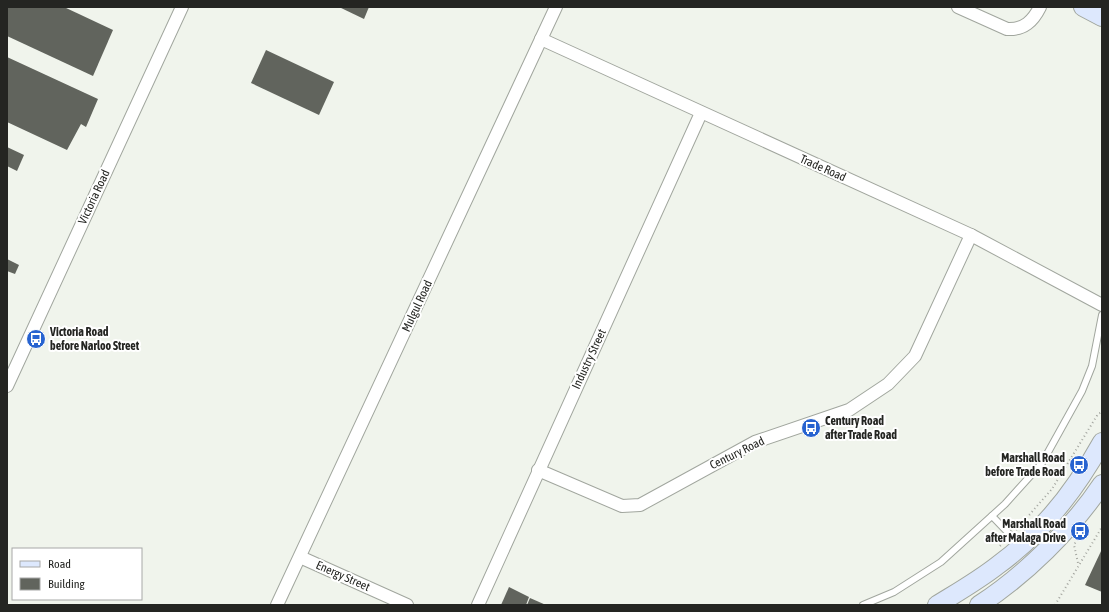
<svg xmlns="http://www.w3.org/2000/svg" width="1109" height="612" font-family="'Asap Condensed',sans-serif">
<style>
.building{fill:#61645d}
.lines{fill:none;stroke-linecap:round;stroke-linejoin:round}
.service-casing{stroke:#a1a69e;stroke-width:8}
.minor-casing{stroke:#a1a69e;stroke-width:14}
.secondary-casing{stroke:#a1a69e;stroke-width:20}
.path{stroke:#a3a59f;stroke-width:2;stroke-dasharray:1 3;stroke-linecap:butt}
.service{stroke:#fff;stroke-width:6}
.minor{stroke:#fff;stroke-width:12}
.secondary{stroke:#dde8fd;stroke-width:18}
.labels{text-anchor:middle;stroke-width:4;stroke-linejoin:round;paint-order:stroke}
.street-label{font-size:12px;fill:#242522;stroke:#fff}
.poi-label{font-size:12px;font-weight:bold;fill:#242522;stroke:#fff;text-anchor:start}
</style>
<rect width="100%" height="100%" fill="#f0f4ec"/>
<!-- building -->
<g class="building">
<polygon points="7,7 64,7 113,30 93,76 7,36"/>
<polygon points="339,7 369,7 364,19"/>
<polygon points="266,50 334,82 319,115 251,83"/>
<polygon points="7,57 98,99 86,127 81,124 67,150 7,122"/>
<polygon points="7,147 24,155 17,171 7,166"/>
<polygon points="7,259 19,265 15,274 7,271"/>
<polygon points="1102,549 1102,592 1085,585"/>
<polygon points="509,587 529,597 526,605 501,605"/>
<polygon points="530,598 546,605 527,605"/>
</g>
<g class="lines">
<!-- service casing -->
<g class="service-casing">
<g id="service">
<polyline points="992,516 1020,545"/>
<polyline points="863,605 894,592 941,562 1005,504 1042,463 1082,391 1092,366 1102,315"/>
</g>
</g>
<!-- minor casing -->
<g class="minor-casing">
<g id="minor">
<path d="M958 7 1007 29C1024 30 1033 21 1040 7"/>
<polyline points="541,39 971,235 1102,305"/>
<polyline points="7,386 182,7"/>
<polyline points="538,470 622,506 640,505 755,442 849,410 888,384 915,356 971,235"/>
<polyline points="300,557 407,605"/>
<polyline points="277,605 556,7"/>
<polyline points="478,605 701,113"/>
</g>
</g>
<!-- secondary casing -->
<g class="secondary-casing">
<g id="secondary">
<polyline points="1083,7 1102,17"/>
<path d="M937 605C958 592 979 580 998 565 1042 533 1076 489 1102 442"/>
<path d="M979 605C1024 576 1072 529 1102 484"/>
</g>
</g>
<!-- path -->
<g class="path">
<polyline points="1016,530 1052,489 1098,414 1102,412"/>
<polyline points="1077,539 1074,545 1078,563"/>
<polyline points="1000,546 1006,539"/>
<polyline points="1055,605 1102,527"/>
</g>
<!-- service -->
<use href="#service" class="service"/>
<!-- minor -->
<use href="#minor" class="minor"/>
<!-- secondary -->
<use href="#secondary" class="secondary"/>
</g>
<!-- icons -->
<defs>
<g id="bus-disc" transform="scale(1)"><circle r="9.5" fill="#2763d0" stroke="#fff"/><path d="M-5-6H5V4H4V6H2V4H-2V6H-4V4H-5ZM-3.5-4V0h7V-4ZM-3.5 1.2v1.5H-2V1.2ZM2 1.2v1.5H3.5V1.2Z" fill="#fff"/></g>
</defs>
<g fill-rule="evenodd">
<use href="#bus-disc" x="36" y="339"/>
<use href="#bus-disc" x="811" y="428"/>
<use href="#bus-disc" x="1079" y="465"/>
<use href="#bus-disc" x="1080" y="531"/>
</g>
<g class="labels">
<!-- street labels -->
<g class="street-label">
<text transform="translate(823 168) rotate(24)" y="4">Trade Road</text>
<text transform="translate(94 197) rotate(-65)" y="4">Victoria Road</text>
<text transform="translate(417 306) rotate(-65)" y="4">Mulgul Road</text>
<text transform="translate(589 359) rotate(-65)" y="4">Industry Street</text>
<text transform="translate(737 453) rotate(-26)" y="4">Century Road</text>
<text transform="translate(343 576) rotate(24)" y="4">Energy Street</text>
</g>
<!-- poi labels -->
<g class="poi-label">
<text x="50" y="336">Victoria Road<tspan x="50" dy="14">before Narloo Street</tspan></text>
<text x="825" y="425">Century Road<tspan x="825" dy="14">after Trade Road</tspan></text>
<text x="1065" y="462" text-anchor="end">Marshall Road<tspan x="1065" dy="14">before Trade Road</tspan></text>
<text x="1066" y="528" text-anchor="end">Marshall Road<tspan x="1066" dy="14">after Malaga Drive</tspan></text>
</g>
</g>
<!-- border -->
<rect width="1109" height="612" fill="none" stroke="#242522" stroke-width="16"/>
<!-- legend -->
<rect x="12" y="548" width="130" height="52" fill="#ffffff" stroke="#a7a8a7"/>
<rect x="20" y="561" width="20" height="6" fill="#dde8fd" stroke="#a7a8a7"/>
<text x="48" y="568" font-size="12" fill="#242522">Road</text>
<rect x="20" y="578" width="20" height="12" fill="#61645d" stroke="#a7a8a7"/>
<text x="48" y="588" font-size="12" fill="#242522">Building</text>
</svg>
